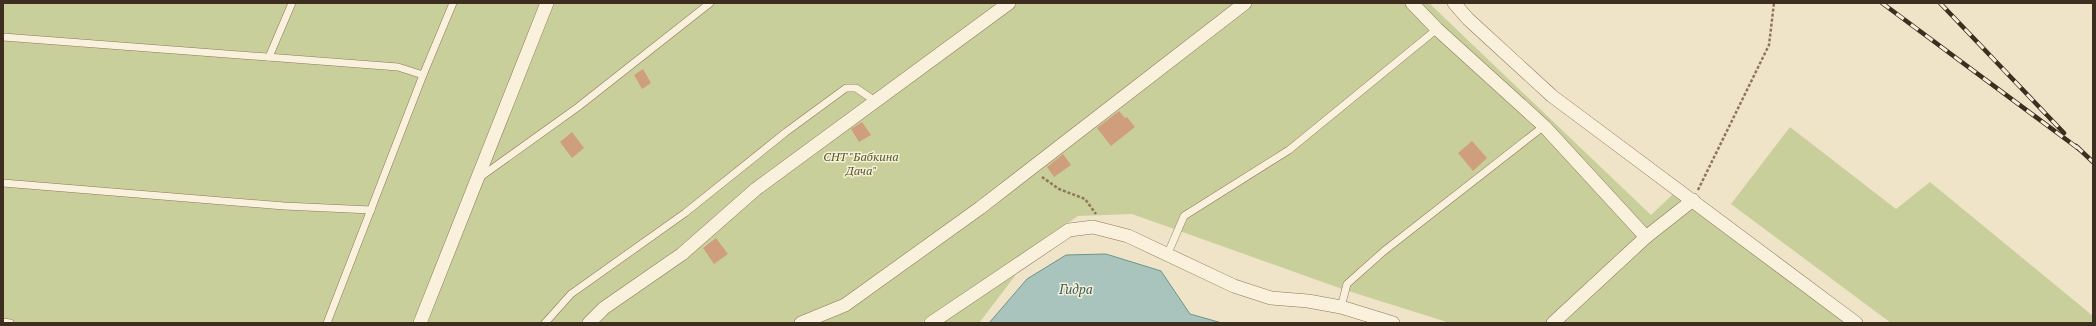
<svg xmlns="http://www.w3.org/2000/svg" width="2096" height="326" font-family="'PT Serif',serif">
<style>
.green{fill:#c9cf9b}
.water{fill:#a9c4bc;stroke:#6f938a}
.building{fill:#cf9f7d}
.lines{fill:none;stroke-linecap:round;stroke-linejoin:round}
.lane-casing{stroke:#8d765c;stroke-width:8}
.street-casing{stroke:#8d765c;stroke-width:14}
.path{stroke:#8d765c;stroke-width:2.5;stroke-dasharray:3 2;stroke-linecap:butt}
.lane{stroke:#faf1dc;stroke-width:7}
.street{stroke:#faf1dc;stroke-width:13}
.rail-casing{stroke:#3d2e20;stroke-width:4.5}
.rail{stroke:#f7eed8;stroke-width:3;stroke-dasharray:9;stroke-linecap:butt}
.labels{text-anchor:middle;stroke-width:3;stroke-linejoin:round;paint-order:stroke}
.park-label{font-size:12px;font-style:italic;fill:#4d5a26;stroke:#f7eed8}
.water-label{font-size:13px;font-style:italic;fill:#2f5d5a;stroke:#f7eed8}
</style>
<rect width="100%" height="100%" fill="#f0e4c8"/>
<!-- green -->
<g class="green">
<polygon points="3,3 1429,3 1651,215 1673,194 1845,323 1450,323 1345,290 1132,214 1078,216 921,323 3,323"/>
<polygon points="1790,127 1896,209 1930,182 2093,316 2093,323 1891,323 1731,204"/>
<polygon points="1018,272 979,323 942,323"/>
</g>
<!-- water -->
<polygon class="water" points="1106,254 1161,271 1190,314 1222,323 989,323 1027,279 1066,255"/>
<!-- building -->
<g class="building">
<polygon points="643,69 651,83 642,89 634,75"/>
<polygon points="1119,111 1125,118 1127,117 1135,127 1111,146 1097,128"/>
<polygon points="862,122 871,135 859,142 851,129"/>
<polygon points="572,132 584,148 572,158 560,142"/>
<polygon points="1472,141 1487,158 1473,171 1458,153"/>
<polygon points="1063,154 1071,165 1054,177 1047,167"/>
<polygon points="716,238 728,254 714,264 703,248"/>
</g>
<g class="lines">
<!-- lane casing -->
<g class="lane-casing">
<g id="lane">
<polyline points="3,37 398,67 423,75"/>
<polyline points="269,57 292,3"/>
<polyline points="479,178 578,107 710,3"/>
<polyline points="3,183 284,206 371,210"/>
<polyline points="1168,253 1184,216 1289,150 1437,29"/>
<polyline points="1341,307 1347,284 1384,251 1544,126"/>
<polyline points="3,322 10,323"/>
<polyline points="327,323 423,75 453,3"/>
<polyline points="545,323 571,294 685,213 786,132 846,88 856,88 875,101"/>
</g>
</g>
<!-- street casing -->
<g class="street-casing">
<g id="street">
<polyline points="1412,3 1437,29 1544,126 1646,237"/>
<polyline points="1454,3 1468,19 1552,96 1856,323"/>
<polyline points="420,323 547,3"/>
<polyline points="589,323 604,308 682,254 756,189 1009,3"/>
<polyline points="801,323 845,305 980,208 1245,3"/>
<polyline points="931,323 1069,230 1093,227 1128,236 1234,286 1271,298 1308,301 1341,307 1393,323"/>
<polyline points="1553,323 1646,237 1693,200"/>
</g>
</g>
<!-- path -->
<g class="path">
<polyline points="1042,177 1059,189 1085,199 1096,214"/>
<polyline points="1698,190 1769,45 1774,3"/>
</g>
<!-- lane -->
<use href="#lane" class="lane"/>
<!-- street -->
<use href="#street" class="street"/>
<!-- rail casing -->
<g class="rail-casing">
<g id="rail">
<polyline points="1882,3 2079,149"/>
<polyline points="1940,3 2064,133"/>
<polyline points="2076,146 2093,162"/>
</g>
</g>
<!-- rail -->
<use href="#rail" class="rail"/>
</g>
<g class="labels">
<!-- park labels -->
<g class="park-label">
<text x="861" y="161">СНТ "Бабкина<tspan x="861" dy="14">Дача"</tspan></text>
</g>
<!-- water labels -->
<g class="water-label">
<text x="1076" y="294">Гидра</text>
</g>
</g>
<!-- border -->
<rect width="2096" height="326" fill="none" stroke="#3d2e20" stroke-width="8"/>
</svg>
